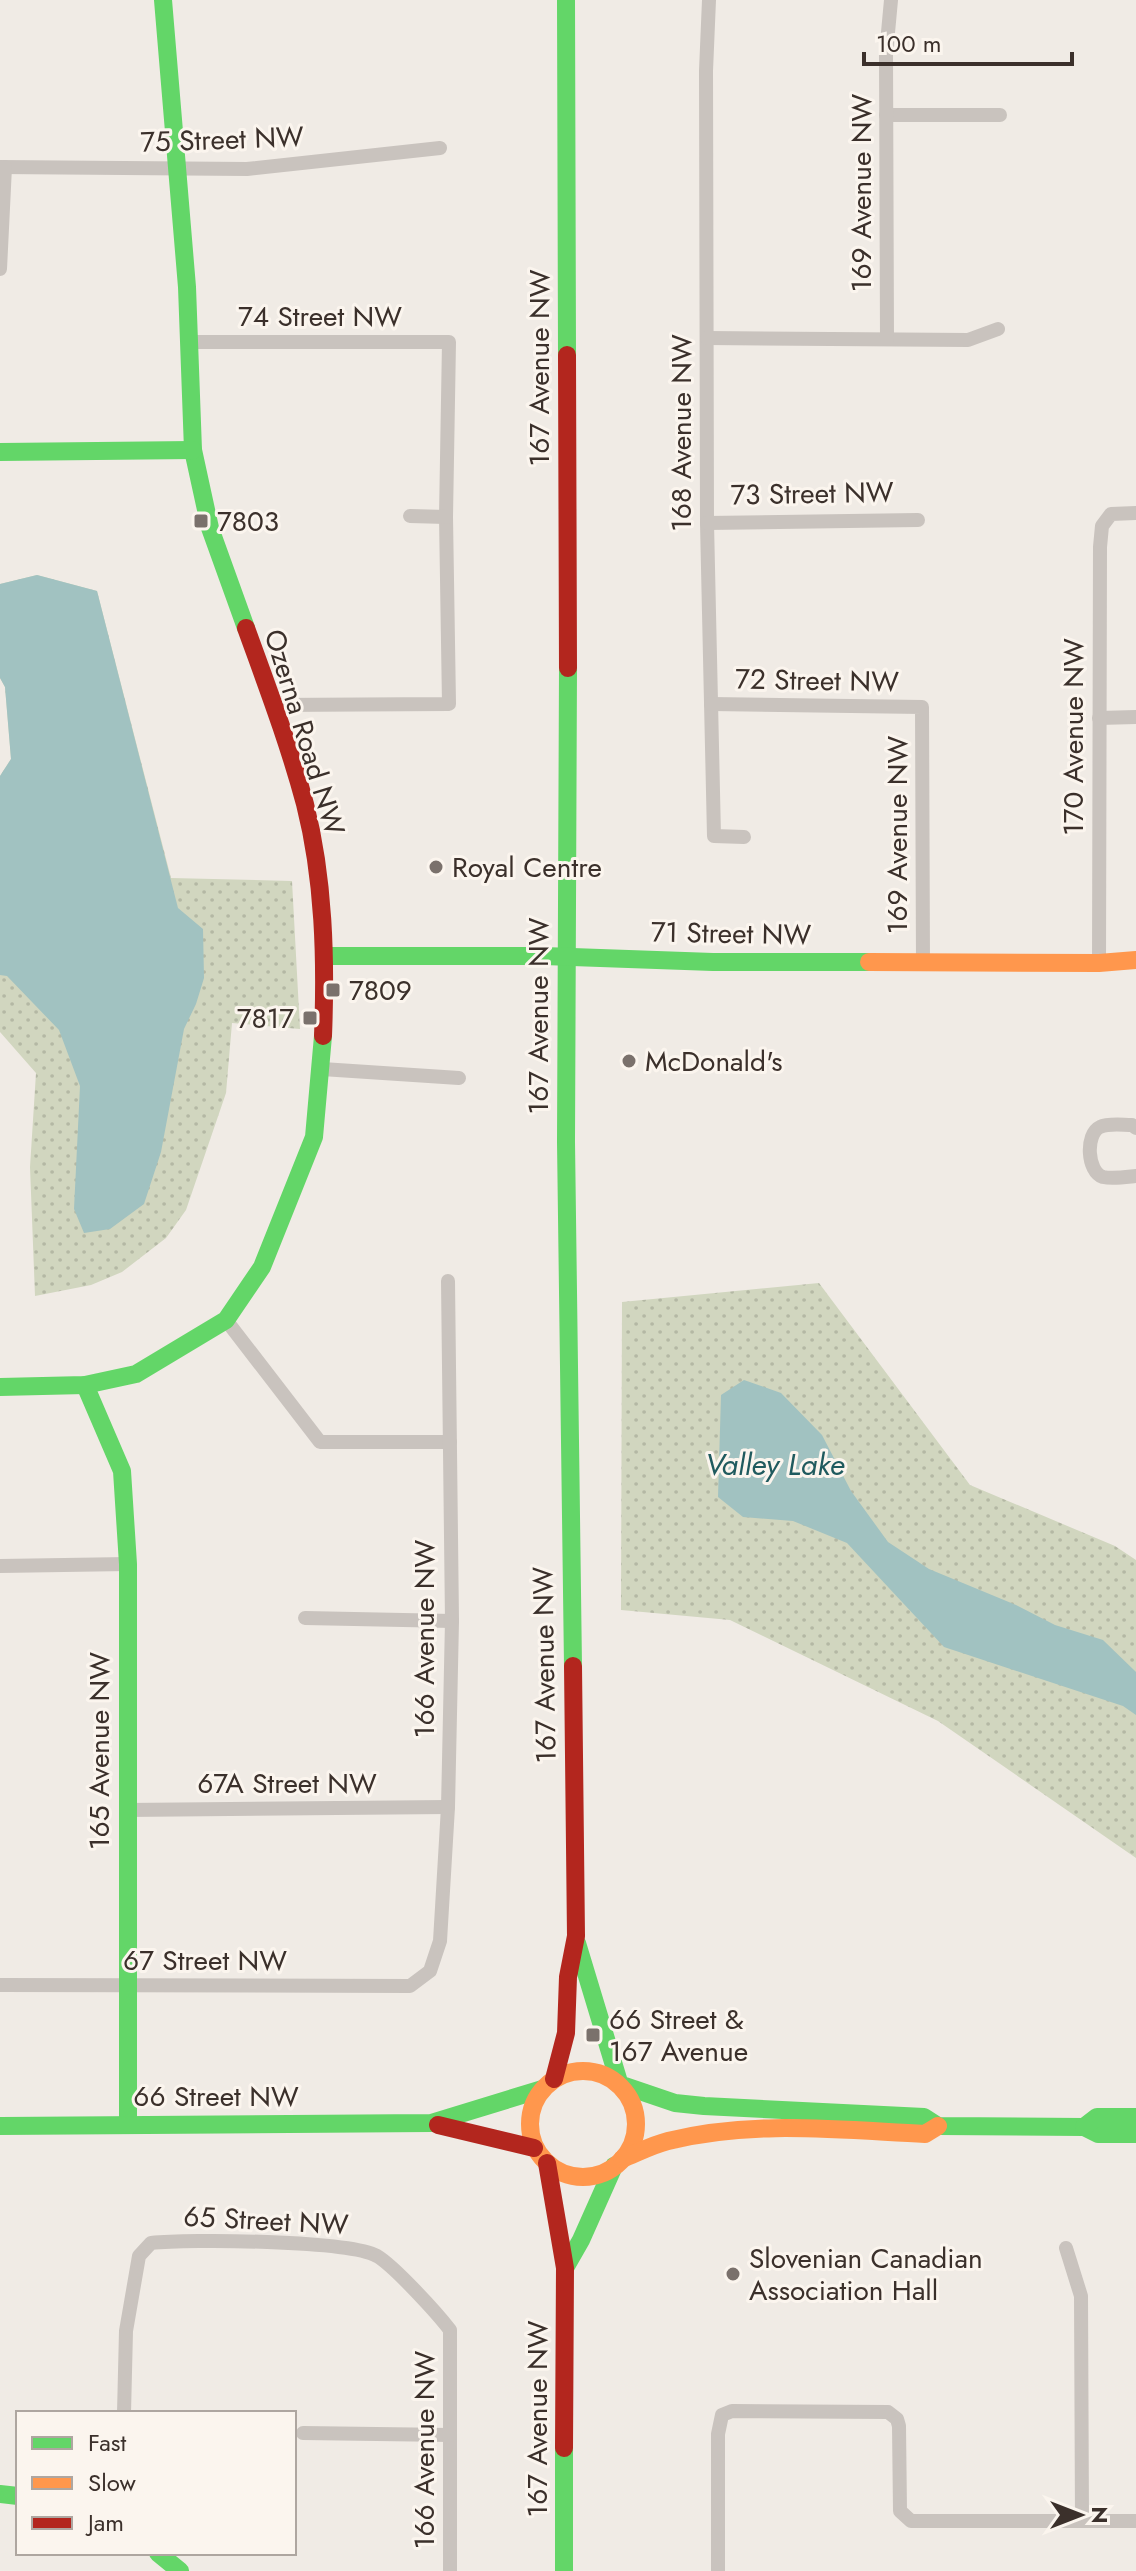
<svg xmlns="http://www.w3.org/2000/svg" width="1136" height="2571" font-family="Jost,sans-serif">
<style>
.green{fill:url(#green-dots)}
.water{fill:#a1c2c1}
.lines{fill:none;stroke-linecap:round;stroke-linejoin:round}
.street{stroke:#c9c3be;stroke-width:14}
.fast{stroke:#63d668;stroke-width:18}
.slow{stroke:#ff974d;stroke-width:18}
.jam{stroke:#b3261e;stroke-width:18}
.poi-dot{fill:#7a716c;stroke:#fbf5ee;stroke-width:3}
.labels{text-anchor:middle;stroke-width:6;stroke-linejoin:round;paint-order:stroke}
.street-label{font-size:28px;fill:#3b302b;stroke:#fbf5ee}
.poi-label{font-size:28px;fill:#3b302b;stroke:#fbf5ee;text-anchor:start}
.water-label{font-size:30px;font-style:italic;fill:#1f5a5e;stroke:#fbf5ee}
</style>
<defs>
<pattern id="green-dots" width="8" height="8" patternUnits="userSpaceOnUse" patternTransform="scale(2)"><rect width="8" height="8" fill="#d1d6bf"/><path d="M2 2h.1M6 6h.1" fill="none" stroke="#b4b8a4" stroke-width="1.8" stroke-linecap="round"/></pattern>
</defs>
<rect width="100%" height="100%" fill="#f0ebe5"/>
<!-- green -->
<g class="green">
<polygon points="37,575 97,591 171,878 292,881 300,1029 232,1023 226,1093 186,1210 166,1238 122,1272 91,1285 35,1296 30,1167 36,1073 0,1032 0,776 11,759 5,687 0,678 0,584"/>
<polygon points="819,1283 970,1485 1115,1546 1136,1560 1136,1858 938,1721 730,1620 621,1610 622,1302"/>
</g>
<!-- water -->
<g class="water">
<polygon points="37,575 97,591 178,908 203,929 204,978 196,1004 184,1029 161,1152 144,1204 110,1229 84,1233 74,1209 80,1086 59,1030 7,976 0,975 0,776 11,759 5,687 0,678 0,584"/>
<polygon points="744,1380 781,1393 822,1435 851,1491 888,1542 929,1569 1016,1605 1055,1625 1103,1640 1136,1672 1136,1715 1123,1706 944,1647 847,1543 793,1521 743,1517 718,1497 721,1395"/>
</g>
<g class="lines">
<!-- street -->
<g class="street">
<polyline points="709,0 706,71 707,523 714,836 744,837"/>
<polyline points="886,115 1000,115"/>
<polyline points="0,167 247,169 440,148"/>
<polyline points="0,269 5,167"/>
<polyline points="707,338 968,340 998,329"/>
<polyline points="887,339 886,54 891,0"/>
<polyline points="190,342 449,342 446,517 449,704 274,705"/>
<polyline points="410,516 446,517"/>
<polyline points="707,523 918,520"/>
<polyline points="711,704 922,707 923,963"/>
<polyline points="1099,718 1136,717"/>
<polyline points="1099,963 1100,547 1102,526 1111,514 1136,513"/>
<polyline points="322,1069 459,1078"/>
<path d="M1136 1128 1132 1125C1122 1125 1108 1123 1100 1127 1085 1134 1087 1172 1103 1177 1113 1179 1126 1177 1136 1176"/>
<polyline points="226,1320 320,1442 450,1442"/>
<polyline points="0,1566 128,1564"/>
<polyline points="305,1618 452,1621"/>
<polyline points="126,1810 448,1807"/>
<polyline points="0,1985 410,1986 430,1971 440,1941 448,1807 452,1621 448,1281"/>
<polyline points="1066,2248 1081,2296 1082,2521"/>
<path d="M124 2413 126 2331 139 2256 151 2243C189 2239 348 2240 377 2256 394 2266 437 2313 450 2330V2571"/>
<polyline points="303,2433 450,2435"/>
<polyline points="718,2571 718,2434 722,2415 732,2411 888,2412 897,2419 899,2426 900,2511 911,2521 1136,2521"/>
</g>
<!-- fast -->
<g class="fast">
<polyline points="163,0 187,287 193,450 210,528 246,628"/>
<polyline points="566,0 567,355"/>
<polyline points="0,452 193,450"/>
<polyline points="568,668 566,1142 573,1666"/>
<polyline points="325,956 544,956 713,962 869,962"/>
<polyline points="85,1385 122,1471 128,1564 128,2125"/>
<polyline points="0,1387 85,1385 136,1374 226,1320 262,1267 314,1137 323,1036"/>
<polyline points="577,1943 619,2082"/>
<polyline points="625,2086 675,2103 704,2106 924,2117 938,2126 1084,2127 1098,2134 1136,2134"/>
<polyline points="0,2126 431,2123 542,2089"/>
<polyline points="1084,2127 1097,2117 1136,2117"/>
<polyline points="565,2268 581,2240 614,2166"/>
<polyline points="0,2494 18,2496"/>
<polyline points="158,2553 180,2571"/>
<polyline points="564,2571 564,2448"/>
</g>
<!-- slow -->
<g class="slow">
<polyline points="869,962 1099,963 1136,960"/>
<circle cx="583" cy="2124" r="53"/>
<path d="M622 2159C637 2153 652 2145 668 2141 752 2120 840 2130 925 2134L938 2126"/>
</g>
<!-- jam -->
<g class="jam">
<polyline points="567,355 568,668"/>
<path d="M246 628C267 686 289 744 305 804 324 879 326 959 323 1036"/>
<polyline points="554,2079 566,2033 568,1977 576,1936 573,1666"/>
<polyline points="438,2125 534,2148"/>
<polyline points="547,2163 565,2268 564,2448"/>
</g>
</g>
<!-- markers -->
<g class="poi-dot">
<rect x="193" y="513" width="16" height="16" rx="4"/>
<circle cx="436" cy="867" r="8"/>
<rect x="325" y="982" width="16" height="16" rx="4"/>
<rect x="302" y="1010" width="16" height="16" rx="4"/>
<circle cx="629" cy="1061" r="8"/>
<rect x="585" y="2027" width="16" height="16" rx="4"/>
<circle cx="733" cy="2274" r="8"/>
</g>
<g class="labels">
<!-- street labels -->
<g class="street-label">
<text transform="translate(222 139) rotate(-2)" y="10">75 Street NW</text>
<text transform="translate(861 193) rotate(-90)" y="10">169 Avenue NW</text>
<text x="320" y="326">74 Street NW</text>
<text transform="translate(539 368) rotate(-90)" y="10">167 Avenue NW</text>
<text transform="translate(681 433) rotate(-90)" y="10">168 Avenue NW</text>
<text transform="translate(812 493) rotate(-1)" y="10">73 Street NW</text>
<text transform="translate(817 680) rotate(1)" y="10">72 Street NW</text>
<text transform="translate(305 732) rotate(73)" y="10">Ozerna Road NW</text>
<text transform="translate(1073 737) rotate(-90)" y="10">170 Avenue NW</text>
<text transform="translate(897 835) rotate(-90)" y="10">169 Avenue NW</text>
<text transform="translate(731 933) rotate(1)" y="10">71 Street NW</text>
<text transform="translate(538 1016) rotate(-90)" y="10">167 Avenue NW</text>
<text transform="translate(424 1639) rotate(-90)" y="10">166 Avenue NW</text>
<text transform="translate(544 1665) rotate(-91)" y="10">167 Avenue NW</text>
<text transform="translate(99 1751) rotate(-90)" y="10">165 Avenue NW</text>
<text x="287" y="1793">67A Street NW</text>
<text x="205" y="1970">67 Street NW</text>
<text x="216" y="2106">66 Street NW</text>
<text transform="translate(266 2220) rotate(3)" y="10">65 Street NW</text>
<text transform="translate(537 2419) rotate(-90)" y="10">167 Avenue NW</text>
<text transform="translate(424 2450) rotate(-90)" y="10">166 Avenue NW</text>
</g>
<!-- poi labels -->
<g class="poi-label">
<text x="217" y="531">7803</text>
<text x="452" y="877">Royal Centre</text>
<text x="349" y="1000">7809</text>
<text x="294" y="1028" text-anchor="end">7817</text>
<text x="645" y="1071">McDonald's</text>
<text x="609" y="2029">66 Street &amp;<tspan x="609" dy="32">167 Avenue</tspan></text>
<text x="749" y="2268">Slovenian Canadian<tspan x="749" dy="32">Association Hall</tspan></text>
</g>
<!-- water labels -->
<g class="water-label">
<text x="775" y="1475">Valley Lake</text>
</g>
</g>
<!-- legend -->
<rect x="16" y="2411" width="280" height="144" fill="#fbf5ee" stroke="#aea6a0" stroke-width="2"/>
<rect x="32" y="2437" width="40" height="12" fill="#63d668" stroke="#aea6a0" stroke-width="2"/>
<text x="88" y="2451" font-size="24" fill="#3b302b">Fast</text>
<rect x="32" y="2477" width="40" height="12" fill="#ff974d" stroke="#aea6a0" stroke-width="2"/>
<text x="88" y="2491" font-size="24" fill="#3b302b">Slow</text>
<rect x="32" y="2517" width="40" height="12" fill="#b3261e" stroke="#aea6a0" stroke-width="2"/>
<text x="88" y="2531" font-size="24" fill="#3b302b">Jam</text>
<!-- north arrow -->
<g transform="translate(1080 2515) rotate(90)" stroke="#fbf5ee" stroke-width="6" paint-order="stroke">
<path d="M0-6L14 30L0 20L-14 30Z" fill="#3b302b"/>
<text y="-12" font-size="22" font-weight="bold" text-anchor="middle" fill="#3b302b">N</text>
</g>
<!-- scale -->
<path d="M864 52v12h208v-12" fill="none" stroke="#3b302b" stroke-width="4"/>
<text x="876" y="52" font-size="24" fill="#3b302b" stroke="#fbf5ee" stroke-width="6" paint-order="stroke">100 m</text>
</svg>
